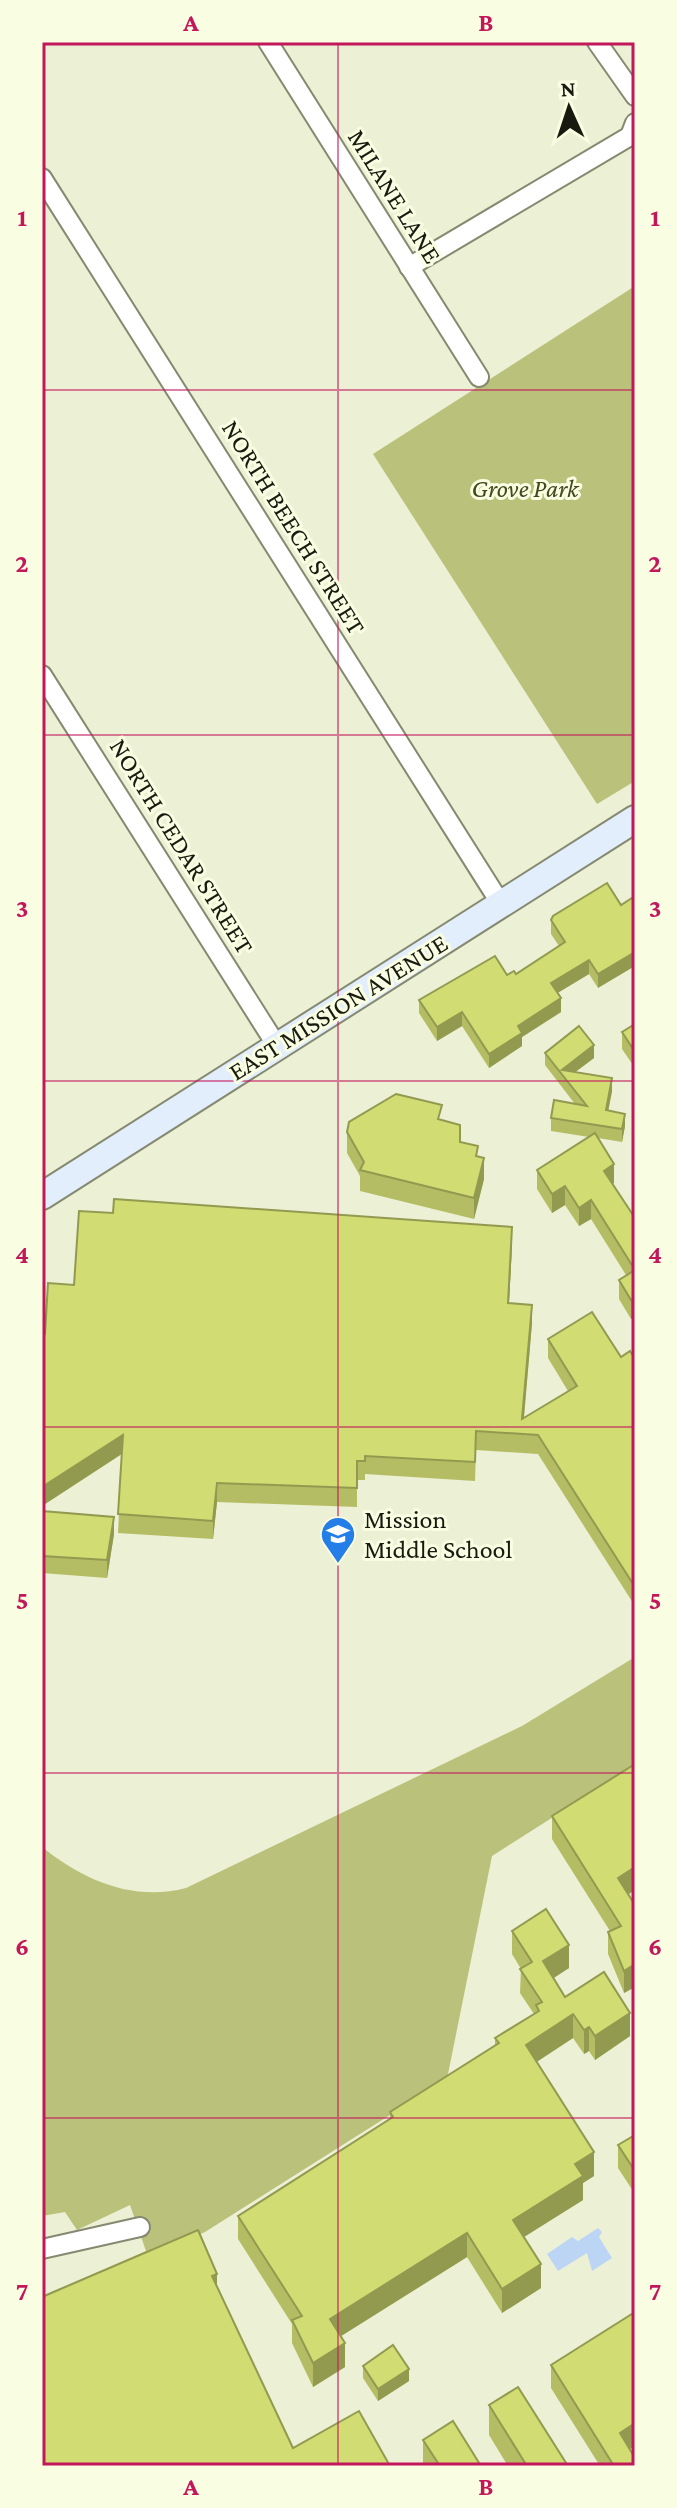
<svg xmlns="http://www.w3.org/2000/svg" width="677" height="2508" font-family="'Crimson Pro',serif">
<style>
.green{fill:#b9c17a}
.water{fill:#bdd5f5}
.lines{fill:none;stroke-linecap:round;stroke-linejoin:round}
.minor-casing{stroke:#858970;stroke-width:22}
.secondary-casing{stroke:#858970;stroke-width:30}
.minor{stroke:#fff;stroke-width:18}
.secondary{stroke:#e2eefc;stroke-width:26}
.wall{fill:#b4bd63}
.shaded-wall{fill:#929a50}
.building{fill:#d1dc73;stroke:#929a50;stroke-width:2}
.grid{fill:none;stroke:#c2185b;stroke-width:2;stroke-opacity:0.55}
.labels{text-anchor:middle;stroke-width:6;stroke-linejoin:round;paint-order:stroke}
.street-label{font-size:26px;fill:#181a10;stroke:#f9fde1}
.park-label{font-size:26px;font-style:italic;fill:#44481d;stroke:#f9fde1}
.poi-label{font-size:26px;fill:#181a10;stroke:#f9fde1;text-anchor:start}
.neatline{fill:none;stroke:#c2185b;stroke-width:3}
.grid-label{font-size:26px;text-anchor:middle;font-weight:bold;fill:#c2185b}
</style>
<rect width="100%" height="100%" fill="#ecf0d4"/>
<!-- green -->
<g class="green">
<polygon points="635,286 635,781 597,804 373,454"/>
<path d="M635 1657V1765L492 1856 447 2079 205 2232 42 2305V2296L146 2251 130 2205 77 2230 65 2212 42 2216V1847C83 1880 133 1902 186 1888L522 1726Z"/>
</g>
<!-- water -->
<polygon class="water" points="598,2228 602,2232 599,2237 612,2258 592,2271 587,2253 558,2271 547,2254 572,2237 578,2241"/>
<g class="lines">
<!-- minor casing -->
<g class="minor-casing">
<g id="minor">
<polyline points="268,42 479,377"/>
<polyline points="597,42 635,96"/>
<polyline points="42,178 501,904"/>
<polyline points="409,267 630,136 635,123"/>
<polyline points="42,675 277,1046"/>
<polyline points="42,2249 140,2227"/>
</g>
</g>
<!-- secondary casing -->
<g class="secondary-casing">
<polyline id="secondary" points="42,1196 635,819"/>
</g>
<!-- minor -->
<use href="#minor" class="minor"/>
<!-- secondary -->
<use href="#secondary" class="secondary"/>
</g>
<!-- wall -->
<g class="wall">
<polygon points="607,883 598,988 589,974 557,993 561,1012 522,1037 522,1046 489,1068 462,1026 437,1041 419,1013 419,1000 507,975 516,974 559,946 551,934 551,920"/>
<polygon points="635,1007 635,1068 622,1049 622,1032 633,1025 633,1009"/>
<polygon points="545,1053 594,1058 575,1072 612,1091 608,1111 625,1126 622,1142 598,1138 614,1183 613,1184 633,1215 635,1213 635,1316 631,1319 619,1299 619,1280 626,1275 591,1219 579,1226 565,1205 552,1213 537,1189 537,1170 589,1137 551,1131 551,1118 575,1104 545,1065"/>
<polygon points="442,1120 460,1142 478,1157 484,1179 474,1219 360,1191 360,1176 347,1153 347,1132"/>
<polygon points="512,1245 509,1303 532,1323 524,1418 568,1391 548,1358 548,1339 621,1357 635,1359 635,1606 538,1454 476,1450 475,1481 365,1474 365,1480 357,1480 357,1507 217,1502 213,1539 118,1533 122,1454 42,1506 42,1338 74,1285"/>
<polygon points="42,1511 114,1534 107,1578 42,1573"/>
<polygon points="635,1764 635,1890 628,1894 635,1905 635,1987 624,1993 608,1954 608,1932 610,1931 552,1839 552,1816"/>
<polygon points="512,1931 569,1968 553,1978 565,1997 630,2036 595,2060 589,2051 584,2054 573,2038 536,2062 594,2176 583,2183 583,2200 523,2237 541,2288 502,2313 467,2257 341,2336 345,2367 313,2387 292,2343 292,2324 238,2239 238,2216 390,2118 390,2112 495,2045 495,2038 534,2014 520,1993 521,1969 512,1954"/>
<polygon points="635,2135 635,2194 618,2168 618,2145"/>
<polygon points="635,2312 635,2446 630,2449 635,2466 600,2466 551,2388 551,2365"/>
<polygon points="363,2366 409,2381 378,2401 363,2378"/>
<polygon points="489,2405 568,2466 508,2466 489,2435"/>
<polygon points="423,2440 481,2466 423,2466"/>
</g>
<!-- shaded-wall -->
<g class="shaded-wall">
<polygon points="635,952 635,966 598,988 598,974"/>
<polygon points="589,960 589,974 551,997 551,983"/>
<polygon points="561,998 561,1012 522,1037 522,1046 489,1068 489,1054 518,1026"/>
<polygon points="462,1012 462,1026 437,1041 437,1027"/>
<polygon points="594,1045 594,1058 566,1079 562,1070"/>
<polygon points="612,1078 612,1091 606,1122 606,1110"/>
<polygon points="625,1114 625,1126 622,1142 622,1129"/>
<polygon points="484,1158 484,1179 474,1219 474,1198"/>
<polygon points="614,1164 614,1183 604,1190 604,1171"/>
<polygon points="565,1186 565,1205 552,1213 552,1194"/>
<polygon points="591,1200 591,1219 579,1226 579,1208"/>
<polygon points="512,1227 512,1245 508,1322 508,1303"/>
<polygon points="635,1297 635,1316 631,1319 631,1300"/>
<polygon points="532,1305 532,1323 522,1438 522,1419"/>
<polygon points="123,1435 123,1453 42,1506 42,1487"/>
<polygon points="217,1483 217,1502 213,1539 213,1521"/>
<polygon points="114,1517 114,1534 107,1578 107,1560"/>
<polygon points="635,1867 635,1890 618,1901 618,1878"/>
<polygon points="569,1945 569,1968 543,1985 543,1961"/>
<polygon points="635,1964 635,1987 624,1993 624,1971"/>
<polygon points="630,2013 630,2036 595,2060 595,2036"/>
<polygon points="573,2014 573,2038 526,2069 526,2045"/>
<polygon points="589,2027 589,2051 584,2054 584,2030"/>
<polygon points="594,2152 594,2176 583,2183 583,2200 513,2244 513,2220 575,2164"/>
<polygon points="467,2233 467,2257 330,2343 330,2319"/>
<polygon points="541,2264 541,2288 502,2313 502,2289"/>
<polygon points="217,2274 217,2292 212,2276"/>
<polygon points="345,2343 345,2367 313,2387 313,2363"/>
<polygon points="409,2369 409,2381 378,2401 378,2389"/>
<polygon points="635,2423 635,2446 620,2455 620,2433"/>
</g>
<!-- building -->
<g class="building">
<polygon points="607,883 621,905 635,896 635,952 598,974 589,960 551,983 561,998 518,1026 522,1033 489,1054 462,1012 437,1027 419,1000 495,956 507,975 514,971 516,974 565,942 551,920 553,916"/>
<polygon points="635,1024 635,1052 622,1032"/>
<polygon points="579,1026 594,1045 562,1070 612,1078 606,1110 625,1114 622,1129 551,1118 554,1100 587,1106 545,1053"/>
<polygon points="396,1094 442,1105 438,1119 460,1125 460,1142 478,1146 476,1156 484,1158 474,1198 360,1170 364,1162 347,1132 349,1122"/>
<polygon points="595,1133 614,1164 604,1171 633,1215 635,1213 635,1297 631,1300 619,1280 635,1270 591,1200 579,1208 565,1186 552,1194 537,1170"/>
<polygon points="114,1199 512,1227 508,1303 532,1305 522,1419 577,1386 548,1339 592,1312 621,1357 630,1351 635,1359 635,1587 538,1435 476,1431 475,1462 365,1456 365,1461 357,1461 357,1488 217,1483 213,1521 118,1514 123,1435 42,1487 42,1338 45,1334 48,1283 74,1285 79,1211 113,1213"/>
<polygon points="42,1511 114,1517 107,1560 42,1556"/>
<polygon points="635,1764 635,1867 618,1878 635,1905 635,1964 624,1971 608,1932 621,1926 552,1816"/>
<polygon points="546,1909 569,1945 543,1961 565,1997 604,1972 630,2013 595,2036 589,2027 584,2030 573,2014 526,2045 594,2152 575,2164 583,2176 513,2220 541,2264 502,2289 467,2233 330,2319 345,2343 313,2363 292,2320 302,2316 238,2216 393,2117 390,2112 499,2043 495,2038 539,2011 536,2005 542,2002 520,1969 532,1962 512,1931"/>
<polygon points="635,2135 635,2171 618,2145"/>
<polygon points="198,2230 217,2274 212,2276 293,2448 359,2411 390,2466 42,2466 42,2297"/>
<polygon points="635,2312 635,2423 620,2433 635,2458 635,2466 614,2466 551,2365"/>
<polygon points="393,2345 409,2369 378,2389 363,2366"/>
<polygon points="518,2387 568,2466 527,2466 489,2405"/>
<polygon points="453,2421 481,2466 440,2466 423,2440"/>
</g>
<!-- grid -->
<path class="grid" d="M338 42V2466M42 390H635M42 735H635M42 1081H635M42 1427H635M42 1773H635M42 2118H635"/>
<!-- icons -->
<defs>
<g id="school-pin" transform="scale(1.8)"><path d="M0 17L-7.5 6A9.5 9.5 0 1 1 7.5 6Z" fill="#237ee8" stroke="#f9fde1"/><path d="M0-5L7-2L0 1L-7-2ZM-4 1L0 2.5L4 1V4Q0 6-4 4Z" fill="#fff"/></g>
</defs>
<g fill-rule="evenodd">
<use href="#school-pin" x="338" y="1534"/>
</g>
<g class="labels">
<!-- street labels -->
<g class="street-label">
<text transform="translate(395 196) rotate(58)" y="9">MILANE LANE</text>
<text transform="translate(294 527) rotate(58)" y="9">NORTH BEECH STREET</text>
<text transform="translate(182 846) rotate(58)" y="9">NORTH CEDAR STREET</text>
<text transform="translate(338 1007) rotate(-32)" y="9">EAST MISSION AVENUE</text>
</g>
<!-- park labels -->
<g class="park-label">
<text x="525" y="497">Grove Park</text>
</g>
<!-- poi labels -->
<g class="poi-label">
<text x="364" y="1528">Mission<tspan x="364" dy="30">Middle School</tspan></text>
</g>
</g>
<!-- border -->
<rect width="677" height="2508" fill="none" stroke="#f9fde1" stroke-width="88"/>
<!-- north arrow -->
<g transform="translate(569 108) rotate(357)" stroke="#f9fde1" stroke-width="6" paint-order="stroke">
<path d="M0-6L14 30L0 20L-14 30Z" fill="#181a10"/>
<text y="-12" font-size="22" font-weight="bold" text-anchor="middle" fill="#181a10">N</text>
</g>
<rect x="44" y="44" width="589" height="2420" class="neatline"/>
<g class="grid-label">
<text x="191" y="31">A</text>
<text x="486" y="31">B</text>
<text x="22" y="226">1</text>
<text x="655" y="226">1</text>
<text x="22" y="572">2</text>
<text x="655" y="572">2</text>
<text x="22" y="917">3</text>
<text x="655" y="917">3</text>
<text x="22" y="1263">4</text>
<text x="655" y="1263">4</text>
<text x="22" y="1609">5</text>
<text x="655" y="1609">5</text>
<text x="22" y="1955">6</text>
<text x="655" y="1955">6</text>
<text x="22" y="2300">7</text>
<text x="655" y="2300">7</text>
<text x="191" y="2495">A</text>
<text x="486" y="2495">B</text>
</g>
</svg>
